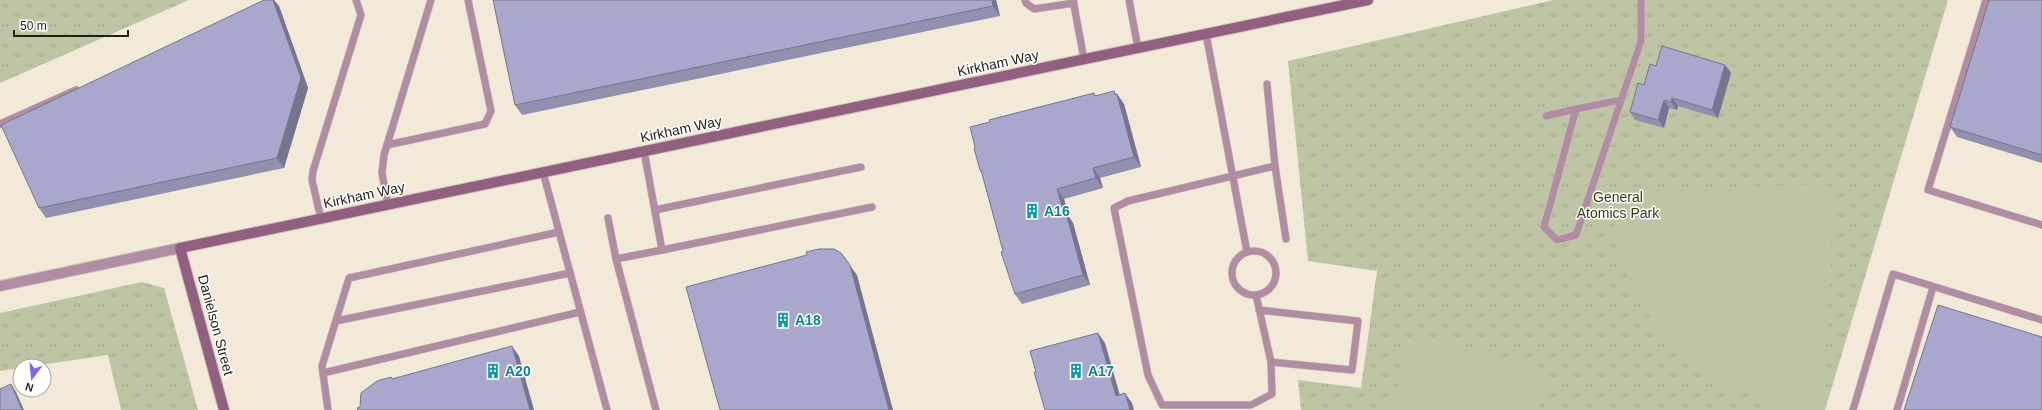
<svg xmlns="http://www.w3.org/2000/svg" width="2042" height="410" font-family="Helvetica,sans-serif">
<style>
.grass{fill:url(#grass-tufts)}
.pitch{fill:#bec5a4}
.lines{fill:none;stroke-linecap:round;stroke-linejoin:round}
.service-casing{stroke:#cdc4b6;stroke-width:8}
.minor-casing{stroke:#cdc4b6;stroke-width:12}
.secondary-casing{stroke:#cdc4b6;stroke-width:12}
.service{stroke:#b08da3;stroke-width:7}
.minor{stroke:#b08da3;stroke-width:10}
.secondary{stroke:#916080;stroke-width:10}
.wall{fill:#9190af}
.shaded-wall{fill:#76758f}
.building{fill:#a9a7cc;stroke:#76758f}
.labels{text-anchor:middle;stroke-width:3;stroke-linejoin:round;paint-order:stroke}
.street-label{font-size:14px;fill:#221e19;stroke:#fff}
.park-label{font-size:14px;fill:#343b0d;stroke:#fff}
.culture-label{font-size:14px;font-weight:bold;fill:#0d838f;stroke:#fff;text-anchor:start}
</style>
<defs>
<pattern id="grass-tufts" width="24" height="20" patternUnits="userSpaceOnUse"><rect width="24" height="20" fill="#bec5a4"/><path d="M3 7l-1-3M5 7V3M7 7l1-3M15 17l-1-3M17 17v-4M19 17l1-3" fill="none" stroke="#a3a98d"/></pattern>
</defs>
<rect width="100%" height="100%" fill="#f3e9d9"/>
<!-- grass -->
<g class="grass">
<polygon points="0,0 189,0 0,83"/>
<polygon points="1553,0 1948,0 1825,410 1301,410 1298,380 1361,388 1377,271 1308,261 1288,61"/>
<polygon points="142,282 164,288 198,410 121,410 108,355 33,366 20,366 20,368 0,371 0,313"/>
</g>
<!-- pitch -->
<g class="pitch">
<path d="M1825 184 1834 197 1822 408C1809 408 1795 409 1783 407 1773 405 1763 400 1754 396 1696 374 1653 333 1627 276 1615 250 1614 220 1610 192Z"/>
<polygon points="1413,332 1549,370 1538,410 1391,410"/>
</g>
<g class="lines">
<!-- service casing -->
<g class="service-casing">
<g id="service">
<polyline points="1025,0 1026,3 1034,9 1074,3"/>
<polyline points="1073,0 1084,59"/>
<polyline points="1129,0 1138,48"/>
<polyline points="1986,0 1928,190 2042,225"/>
<polyline points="1206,34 1247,252"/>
<polyline points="1267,84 1275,166"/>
<polyline points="1621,100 1576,109 1544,227 1557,240 1576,235 1641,41 1641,0"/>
<polyline points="1546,116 1576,109"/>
<polyline points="0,124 76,90"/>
<polyline points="387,145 485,124 491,111 468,0"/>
<polyline points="644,151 662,250 872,207"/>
<polyline points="543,172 607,410"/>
<polyline points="388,205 382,173 384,155 431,0"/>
<polyline points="655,210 861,167"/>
<polyline points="608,218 616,259 662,250"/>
<polyline points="321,219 312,180 313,171 361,15 356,0"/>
<circle cx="1254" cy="273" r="22"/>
<polyline points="616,259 656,410"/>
<polyline points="1256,295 1271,362 1352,370 1358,321 1259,310"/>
<polyline points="336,321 570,273"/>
<polyline points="1271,362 1272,394 1251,405 1162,405 1148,375 1114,208 1128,201 1275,166 1286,239"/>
<polyline points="323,373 580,312"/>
<polyline points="328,410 322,366 349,278 559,232"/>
<polyline points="1853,410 1893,274 2042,320"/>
<polyline points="1897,410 1933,287"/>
</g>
</g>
<!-- minor casing -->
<g class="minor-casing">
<polyline id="minor" points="0,286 180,248"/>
</g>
<!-- secondary casing -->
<g class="secondary-casing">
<polyline id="secondary" points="224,410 180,248 1368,0"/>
</g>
<!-- service -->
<use href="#service" class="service"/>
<!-- minor -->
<use href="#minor" class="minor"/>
<!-- secondary -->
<use href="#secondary" class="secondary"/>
</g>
<!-- wall -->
<g class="wall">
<polygon points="996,0 1000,16 522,115 515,105"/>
<polygon points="2042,0 2042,163 1957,137 1950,127"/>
<polygon points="279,6 308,88 284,168 46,218 39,208"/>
<polygon points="1725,65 1731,73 1718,118 1678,106 1677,110 1669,108 1664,128 1635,120 1630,112 1656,66"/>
<polygon points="1094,93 1096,96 1117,94 1124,104 1141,167 1100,178 1103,188 1064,199 1069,217 1073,223 1090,285 1022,304 1015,294 982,174 980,170"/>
</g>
<!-- shaded-wall -->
<g class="shaded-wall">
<polygon points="273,0 274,0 279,6 308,88 284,168 277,158"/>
<polygon points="992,0 996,0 1000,16 993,6"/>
<polygon points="1725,65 1731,73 1718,118 1712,110"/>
<polygon points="1114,91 1118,97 1117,94 1124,104 1141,167 1134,157"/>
<polygon points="1672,98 1678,106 1677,110 1671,102"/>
<polygon points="1664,100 1669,108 1664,128 1658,120"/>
<polygon points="1093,168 1100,178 1103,188 1096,178"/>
<polygon points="1057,189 1064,199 1069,217 1073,223 1090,285 1083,275 1064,213"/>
<polygon points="841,253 857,275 893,410 889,410"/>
<polygon points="1098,333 1105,343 1123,406 1116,396"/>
<polygon points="512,346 519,356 534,410 530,410"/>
<polygon points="11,384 16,392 24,410 22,410"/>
<polygon points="1125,393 1132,403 1134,410 1130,410"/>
</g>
<!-- building -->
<g class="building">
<polygon points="264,0 273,0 301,78 277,158 39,208 1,125"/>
<polygon points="493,0 992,0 993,6 515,105"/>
<polygon points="1989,0 2042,0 2042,155 1950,127"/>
<polygon points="1662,46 1725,65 1712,110 1672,98 1671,102 1664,100 1658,120 1630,112 1638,83 1644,85 1650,64 1656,66"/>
<polygon points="1114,91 1115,95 1117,94 1134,157 1093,168 1096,178 1057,189 1064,213 1066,213 1083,275 1015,294 1001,252 1003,251 981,170 980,170 974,148 975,147 970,127 990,122 989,120 1094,93 1095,96"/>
<polygon points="819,249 834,249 841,253 850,265 889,410 720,410 686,287 807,255 806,252"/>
<polygon points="1938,305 2042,337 2042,410 1904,410"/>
<polygon points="1098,333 1116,396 1125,393 1130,410 1045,410 1034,372 1036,372 1030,351"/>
<polygon points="512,346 530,410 358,410 357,408 360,407 361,393 377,381 391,377 392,379"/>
<polygon points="11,384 22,410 0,410 0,389"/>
</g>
<!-- icons -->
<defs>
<g id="building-bare" transform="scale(1.2)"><path d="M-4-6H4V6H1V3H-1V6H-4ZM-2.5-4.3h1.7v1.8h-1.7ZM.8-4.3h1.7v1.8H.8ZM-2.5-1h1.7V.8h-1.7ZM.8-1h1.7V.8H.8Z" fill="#0f9aa8" stroke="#fff" stroke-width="2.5" paint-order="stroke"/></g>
</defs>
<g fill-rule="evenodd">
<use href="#building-bare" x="1032" y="211"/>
<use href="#building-bare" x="783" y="320"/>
<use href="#building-bare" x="493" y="371"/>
<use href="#building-bare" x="1076" y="371"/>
</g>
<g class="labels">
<!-- street labels -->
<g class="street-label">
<text transform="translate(998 63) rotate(-12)" y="5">Kirkham Way</text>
<text transform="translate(681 129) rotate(-12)" y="5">Kirkham Way</text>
<text transform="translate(364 195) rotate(-12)" y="5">Kirkham Way</text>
<text transform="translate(216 325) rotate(75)" y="5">Danielson Street</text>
</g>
<!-- park labels -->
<g class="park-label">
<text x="1618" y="202">General<tspan x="1618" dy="16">Atomics Park</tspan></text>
</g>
<!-- culture labels -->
<g class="culture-label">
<text x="1044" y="216">A16</text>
<text x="795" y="325">A18</text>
<text x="505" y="376">A20</text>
<text x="1088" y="376">A17</text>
</g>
</g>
<!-- north arrow -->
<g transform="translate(32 378) rotate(196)"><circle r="19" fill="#ffffff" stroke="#a7a5a3"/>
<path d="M0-3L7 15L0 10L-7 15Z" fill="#7e68e4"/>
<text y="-6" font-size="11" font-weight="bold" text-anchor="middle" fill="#221e19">N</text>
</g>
<!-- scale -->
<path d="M14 30v6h114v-6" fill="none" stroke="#221e19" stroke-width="2"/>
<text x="20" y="30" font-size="12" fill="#221e19" stroke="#ffffff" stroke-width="3" paint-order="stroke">50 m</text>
</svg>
